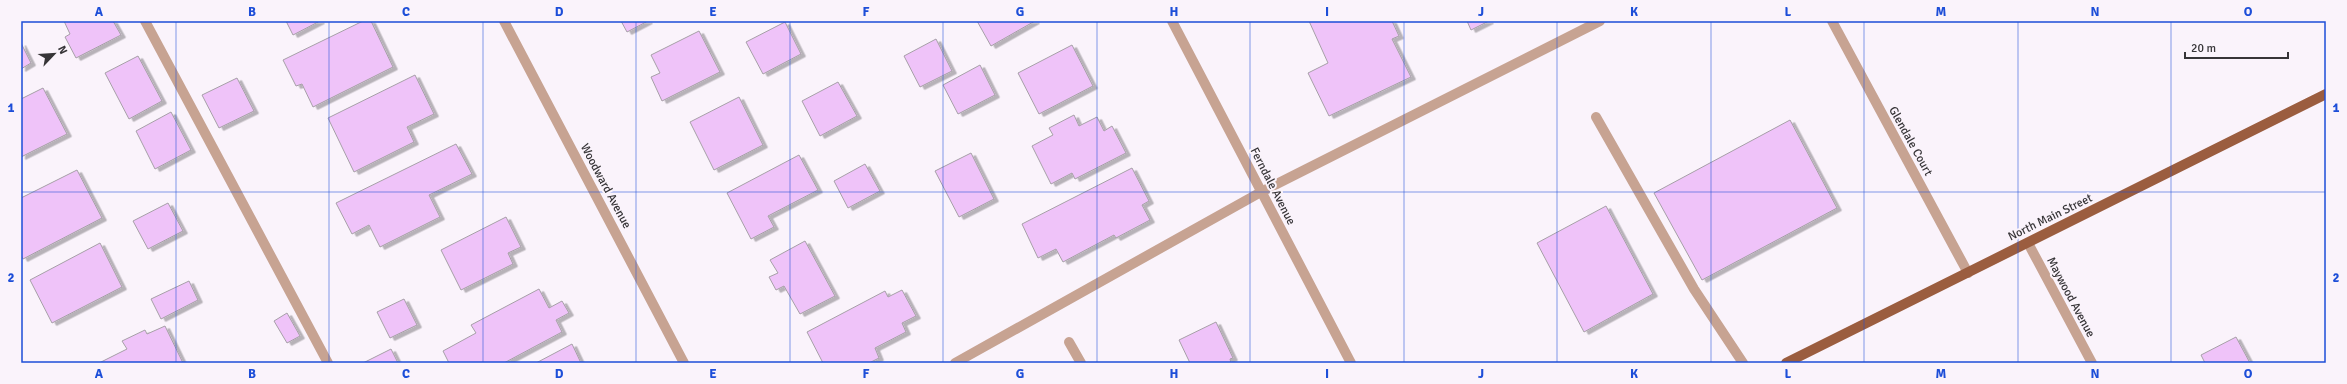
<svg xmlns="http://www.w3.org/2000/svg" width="2347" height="384" font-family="Signika,sans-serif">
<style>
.building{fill:#efc3f9;stroke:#a69fa7;filter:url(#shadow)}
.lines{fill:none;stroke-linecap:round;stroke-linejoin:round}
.lane{stroke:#c7a392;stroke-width:10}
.street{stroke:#c7a392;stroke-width:10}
.primary{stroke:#9b5d3f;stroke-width:10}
.grid{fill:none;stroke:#1d4ed8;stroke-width:1;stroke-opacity:0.55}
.labels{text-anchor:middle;stroke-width:4;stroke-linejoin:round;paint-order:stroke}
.street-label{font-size:12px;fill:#363437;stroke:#faf3fb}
.neatline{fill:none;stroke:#1d4ed8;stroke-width:1.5}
.grid-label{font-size:13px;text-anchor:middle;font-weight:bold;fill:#1d4ed8}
</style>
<defs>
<filter id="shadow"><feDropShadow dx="4.5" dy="2.5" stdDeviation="0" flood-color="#0004"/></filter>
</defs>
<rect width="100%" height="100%" fill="#faf3fb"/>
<!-- building -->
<g class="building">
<polygon points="64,21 113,21 121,35 76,58 65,37 70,34"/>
<polygon points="286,21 320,21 293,35"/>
<polygon points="363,21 371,21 393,67 313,107 302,84 296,86 283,60"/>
<polygon points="621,21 648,21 627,32"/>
<polygon points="977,21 1035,21 991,46"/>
<polygon points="1309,21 1392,21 1399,36 1392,39 1411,77 1329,116 1308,73 1328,63"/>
<polygon points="1467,21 1489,21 1471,30"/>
<polygon points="785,22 801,54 763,74 746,42"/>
<polygon points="699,31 720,72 662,101 651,77 660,73 651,55"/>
<polygon points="936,39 952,71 920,87 904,56"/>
<polygon points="21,43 31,63 21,69"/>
<polygon points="1072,45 1093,86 1039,114 1018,73"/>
<polygon points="138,56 162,101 129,119 105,73"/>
<polygon points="980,65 995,95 958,114 943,85"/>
<polygon points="415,75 434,114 407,127 414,142 354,172 328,118"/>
<polygon points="237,78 254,111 219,128 202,95"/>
<polygon points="838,82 857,116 820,136 802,101"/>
<polygon points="43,88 67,134 21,157 21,99"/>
<polygon points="739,97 763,145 714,170 690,122"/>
<polygon points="171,112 191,150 155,169 136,131"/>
<polygon points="1074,115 1079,126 1097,117 1104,131 1112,126 1126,153 1075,179 1072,173 1051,184 1032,146 1053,135 1049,128"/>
<polygon points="1790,120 1837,208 1702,280 1654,193"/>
<polygon points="456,144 472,174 429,195 440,217 380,247 369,225 352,234 336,203"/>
<polygon points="971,153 994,199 959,217 935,171"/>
<polygon points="799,155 818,190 768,216 774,227 751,239 727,193"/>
<polygon points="865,164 880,191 848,208 834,181"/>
<polygon points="1132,168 1149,201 1142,205 1150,220 1116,238 1114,235 1063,262 1056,249 1038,258 1022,224"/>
<polygon points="77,170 102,218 23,259 21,255 21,198"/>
<polygon points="168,203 183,231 148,249 133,221"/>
<polygon points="1606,206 1653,294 1584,332 1537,243"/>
<polygon points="506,217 521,247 508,253 513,264 461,290 441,250"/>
<polygon points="805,241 835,296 800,314 784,286 776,290 769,277 778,273 770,260"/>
<polygon points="100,243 122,287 52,323 30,280"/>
<polygon points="189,281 198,300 161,319 151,299"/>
<polygon points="539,289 549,308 562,301 569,313 556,320 562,332 504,363 449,363 443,351 476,333 471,325"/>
<polygon points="902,290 916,316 902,323 906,332 875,348 879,358 869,363 823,363 807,332 885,291 888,297"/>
<polygon points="404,299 417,325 390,338 377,312"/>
<polygon points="287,313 300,336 287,343 274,321"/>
<polygon points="1216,322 1233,358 1230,359 1231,363 1190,363 1179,340"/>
<polygon points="165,326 183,363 99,363 127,349 122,341 145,330 147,334"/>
<polygon points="2236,337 2250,363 2205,363 2201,355"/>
<polygon points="572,344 581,363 536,363"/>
<polygon points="391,349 398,363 363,363"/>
</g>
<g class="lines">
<!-- lane -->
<g class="lane">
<polyline points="145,21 328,363"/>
<polyline points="1596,117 1694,289 1743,363"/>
<polyline points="1069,342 1081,363"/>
<polyline points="955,363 1261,192 1600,21"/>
</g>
<!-- street -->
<g class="street">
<polyline points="504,21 684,363"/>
<polyline points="1172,21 1351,363"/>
<polyline points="1832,21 1968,273"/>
<polyline points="2028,243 2092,363"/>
</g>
<!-- primary -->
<polyline class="primary" points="1786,363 2326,94"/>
</g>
<!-- grid -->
<path class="grid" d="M176 21V363M329 21V363M483 21V363M636 21V363M790 21V363M943 21V363M1097 21V363M1250 21V363M1404 21V363M1557 21V363M1711 21V363M1864 21V363M2018 21V363M2171 21V363M21 192H2326"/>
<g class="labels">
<!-- street labels -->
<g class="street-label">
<text transform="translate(1911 141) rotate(61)" y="4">Glendale Court</text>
<text transform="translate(606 186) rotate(62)" y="4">Woodward Avenue</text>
<text transform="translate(1273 186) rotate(63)" y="4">Ferndale Avenue</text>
<text transform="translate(2050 217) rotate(-26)" y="4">North Main Street</text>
<text transform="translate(2071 297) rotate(62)" y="4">Maywood Avenue</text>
</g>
</g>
<!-- border -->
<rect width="2347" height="384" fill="none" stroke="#faf3fb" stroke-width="44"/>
<!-- north arrow -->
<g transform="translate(54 54) rotate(65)" stroke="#faf3fb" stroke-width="3" paint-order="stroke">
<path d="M0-3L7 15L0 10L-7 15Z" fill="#363437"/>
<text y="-6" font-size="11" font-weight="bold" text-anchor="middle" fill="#363437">N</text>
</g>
<!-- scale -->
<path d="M2185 52v6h103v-6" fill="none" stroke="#363437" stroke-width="2"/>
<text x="2191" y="52" font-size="12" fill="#363437" stroke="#faf3fb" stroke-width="3" paint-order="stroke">20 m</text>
<rect x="22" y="22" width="2303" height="340" class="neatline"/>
<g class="grid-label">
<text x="99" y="16">A</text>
<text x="252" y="16">B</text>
<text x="406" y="16">C</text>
<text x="559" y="16">D</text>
<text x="713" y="16">E</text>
<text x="866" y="16">F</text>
<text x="1020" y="16">G</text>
<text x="1174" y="16">H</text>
<text x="1327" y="16">I</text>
<text x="1481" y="16">J</text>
<text x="1634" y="16">K</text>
<text x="1788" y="16">L</text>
<text x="1941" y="16">M</text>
<text x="2095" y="16">N</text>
<text x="2248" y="16">O</text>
<text x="11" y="112">1</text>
<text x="2336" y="112">1</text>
<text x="11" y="282">2</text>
<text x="2336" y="282">2</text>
<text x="99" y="378">A</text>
<text x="252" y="378">B</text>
<text x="406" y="378">C</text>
<text x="559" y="378">D</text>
<text x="713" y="378">E</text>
<text x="866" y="378">F</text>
<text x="1020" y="378">G</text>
<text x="1174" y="378">H</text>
<text x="1327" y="378">I</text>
<text x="1481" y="378">J</text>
<text x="1634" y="378">K</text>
<text x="1788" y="378">L</text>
<text x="1941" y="378">M</text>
<text x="2095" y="378">N</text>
<text x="2248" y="378">O</text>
</g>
</svg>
